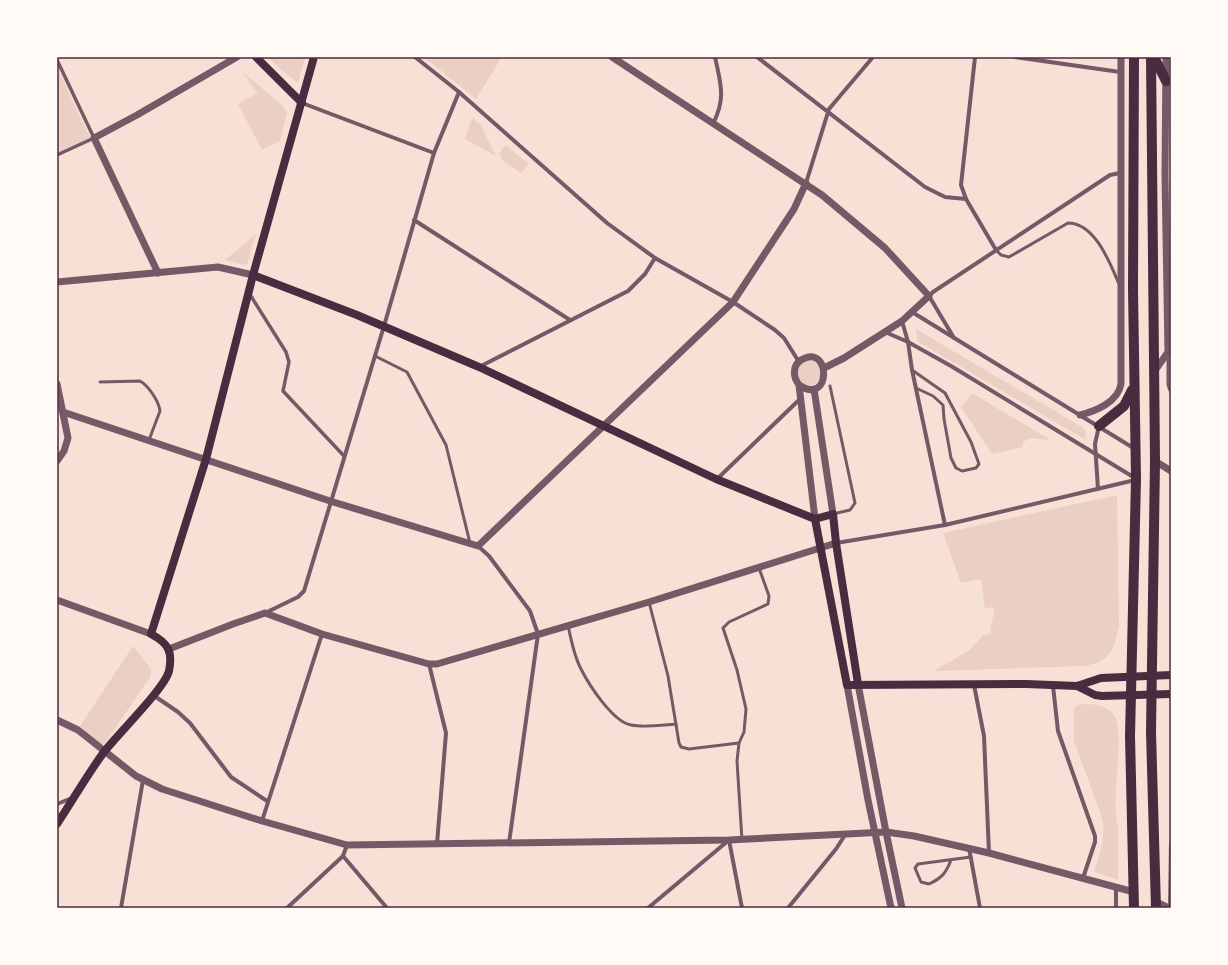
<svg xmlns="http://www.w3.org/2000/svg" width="1228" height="965" font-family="'Work Sans',sans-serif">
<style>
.green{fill:#ebcfc5}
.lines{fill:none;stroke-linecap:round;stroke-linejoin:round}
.service{stroke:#755966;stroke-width:3}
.pedestrian{stroke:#755966;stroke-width:3.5}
.minor{stroke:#755966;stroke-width:4}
.tertiary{stroke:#755966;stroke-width:7}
.secondary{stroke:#4a2c40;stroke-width:8}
.primary{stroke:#4a2c40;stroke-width:10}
.neatline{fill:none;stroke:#4a2c40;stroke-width:1.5}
</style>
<rect width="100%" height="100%" fill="#f7e1d7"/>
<!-- green -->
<g class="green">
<polygon points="267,57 305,57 298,83 296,82"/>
<polygon points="424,57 502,57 476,99"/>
<polygon points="57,67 90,138 57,154"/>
<polygon points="242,71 282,105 287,113 280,141 262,150 238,104 257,93"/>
<polygon points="472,118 481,125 496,156 465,139"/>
<polygon points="506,145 529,164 521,173 503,161 499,153"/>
<polygon points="256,234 247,264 245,265 225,260"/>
<polygon points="916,329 1082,427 1085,430 1086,440 917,341"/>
<circle cx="809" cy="373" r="12"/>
<polygon points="972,393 1049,439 1048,440 1030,438 1022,443 1023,447 992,454 961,407"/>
<path d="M1117 495 1119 626C1114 650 1110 662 1084 666L936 671 937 669 970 650 983 635 991 634C989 624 995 617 994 607L985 608 981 579 961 583 943 533Z"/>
<polygon points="133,646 151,669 151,676 105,743 101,745 80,726"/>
<path d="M1086 704C1096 704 1107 706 1114 715 1126 732 1110 799 1118 827V880L1094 872C1100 853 1107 835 1101 815L1074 741V708L1078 705Z"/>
</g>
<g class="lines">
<!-- service -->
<g class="service">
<path d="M996 250 1001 255 1009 257 1068 223C1095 223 1110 263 1119 284"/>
<polyline points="1168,355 1168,385 1171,393"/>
<polyline points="375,356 407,372 446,445 470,543"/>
<polyline points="912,370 945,393 971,442 979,464 976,468 962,471 956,468 951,458 944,419 943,405 933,396 916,388"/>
<path d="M100 382 140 381C149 386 159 402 160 411L149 440"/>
<polyline points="830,386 855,503 850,510 833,514"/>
<polyline points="649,602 668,676 679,743 681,747 689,749 739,743"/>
<path d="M568 625C571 640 574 656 581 669 589 685 613 722 631 725 645 728 661 725 676 724"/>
<polyline points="742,840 737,761 739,743 744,732 746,709 737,670 723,628 729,622 768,604 769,596 759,568"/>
<path d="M951 860C946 873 942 878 929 884L921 882 915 868 918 864 971 857"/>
</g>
<!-- pedestrian -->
<g class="pedestrian">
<polyline points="57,60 94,138 57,155"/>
<polyline points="249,293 286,352 289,362 283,391 344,456"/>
</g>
<!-- minor -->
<g class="minor">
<polyline points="415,57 459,92 607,223 655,258 733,302 775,330 784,338 799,362"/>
<polyline points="757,57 925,187 945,197 966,199"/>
<polyline points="975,57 961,185 966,199 996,250"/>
<polyline points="1015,57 1120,72"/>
<polyline points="302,103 434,153"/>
<path d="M713 124C726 98 721 85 715 57"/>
<polyline points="806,183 829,109 873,57"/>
<polyline points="414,220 570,320"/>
<polyline points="912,312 1135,449"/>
<polyline points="902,321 908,342 912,370 945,525"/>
<polyline points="885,332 908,342 951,366 1135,478"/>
<polyline points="954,338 929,296 933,292 1110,175 1120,173"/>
<polyline points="479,367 628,291 645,274 655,258"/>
<polyline points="717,479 800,399"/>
<polyline points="1098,489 1095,444 1099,426"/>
<polyline points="836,543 945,525 1135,480"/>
<polyline points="478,546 489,556 530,611 538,634 509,843"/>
<polyline points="265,613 298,597 304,591 384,326 434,153 459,92"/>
<polyline points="429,664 446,733 437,844"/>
<polyline points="974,685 984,736 989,853"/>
<polyline points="1053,686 1058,731 1095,836 1095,842 1083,878"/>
<polyline points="153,695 178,712 190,723 231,777 267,801"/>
<polyline points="57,804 72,798"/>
<polyline points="262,821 322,634"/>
<polyline points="347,845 343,856 387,908"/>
<polyline points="969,848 980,908"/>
<polyline points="1116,886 1116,908"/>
<polyline points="121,908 143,780"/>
<polyline points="287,908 343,856"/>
<polyline points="648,908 729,840 742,908"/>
<polyline points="788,908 836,849 845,835"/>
<polyline points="1170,908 1171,844"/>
</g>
<!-- tertiary -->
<g class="tertiary">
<polyline points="612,57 822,195 885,248 929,296 902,321 844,358 824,368"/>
<polyline points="158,273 94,138 137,115 237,57"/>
<polyline points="57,282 218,267 253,275"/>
<polyline points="1154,372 1168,352 1165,176 1166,57"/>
<polyline points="57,384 68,438 64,451 57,461"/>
<path d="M799 385C832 407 831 342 801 360 792 366 793 377 799 385L815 519"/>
<polyline points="814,389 833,514"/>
<polyline points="63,412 330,501 478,546 733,302 794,209 806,183"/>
<path d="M1080 415C1096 411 1118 402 1121 384V57"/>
<polyline points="1155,461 1171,471"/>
<polyline points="57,600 151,634"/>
<polyline points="169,649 233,624 265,613 322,634 429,664 437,664 649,602 836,543"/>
<polyline points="858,684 886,832 902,908"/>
<polyline points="847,685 868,800 891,908"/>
<polyline points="57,720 78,730 136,776 162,789 262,821 347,845 729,840 886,832 914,836 989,853 1134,892"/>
<polyline points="1156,902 1169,908"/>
</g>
<!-- secondary -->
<g class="secondary">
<polyline points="256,57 302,103"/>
<polyline points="253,275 357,315 479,367 716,479 815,519 833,514 836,543 858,684"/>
<polyline points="815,519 847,685 1026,684 1077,686 1101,678 1171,675"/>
<polyline points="1077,686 1095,695 1102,696 1171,694"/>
<path d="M57 824C73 800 87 775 104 752 117 735 165 688 169 671 173 651 168 643 151 634L206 459 253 275 314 57"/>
</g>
<!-- primary -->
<g class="primary">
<polyline points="1151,57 1155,461 1151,732 1156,908"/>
<polyline points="1154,57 1166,81"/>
<polyline points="1099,426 1124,406 1132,390"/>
<polyline points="1134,908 1130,736 1136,479 1133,289 1134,57"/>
</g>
</g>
<!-- border -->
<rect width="1228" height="965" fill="none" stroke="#fffaf5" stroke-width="116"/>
<rect x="58" y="58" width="1112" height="849" class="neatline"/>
</svg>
